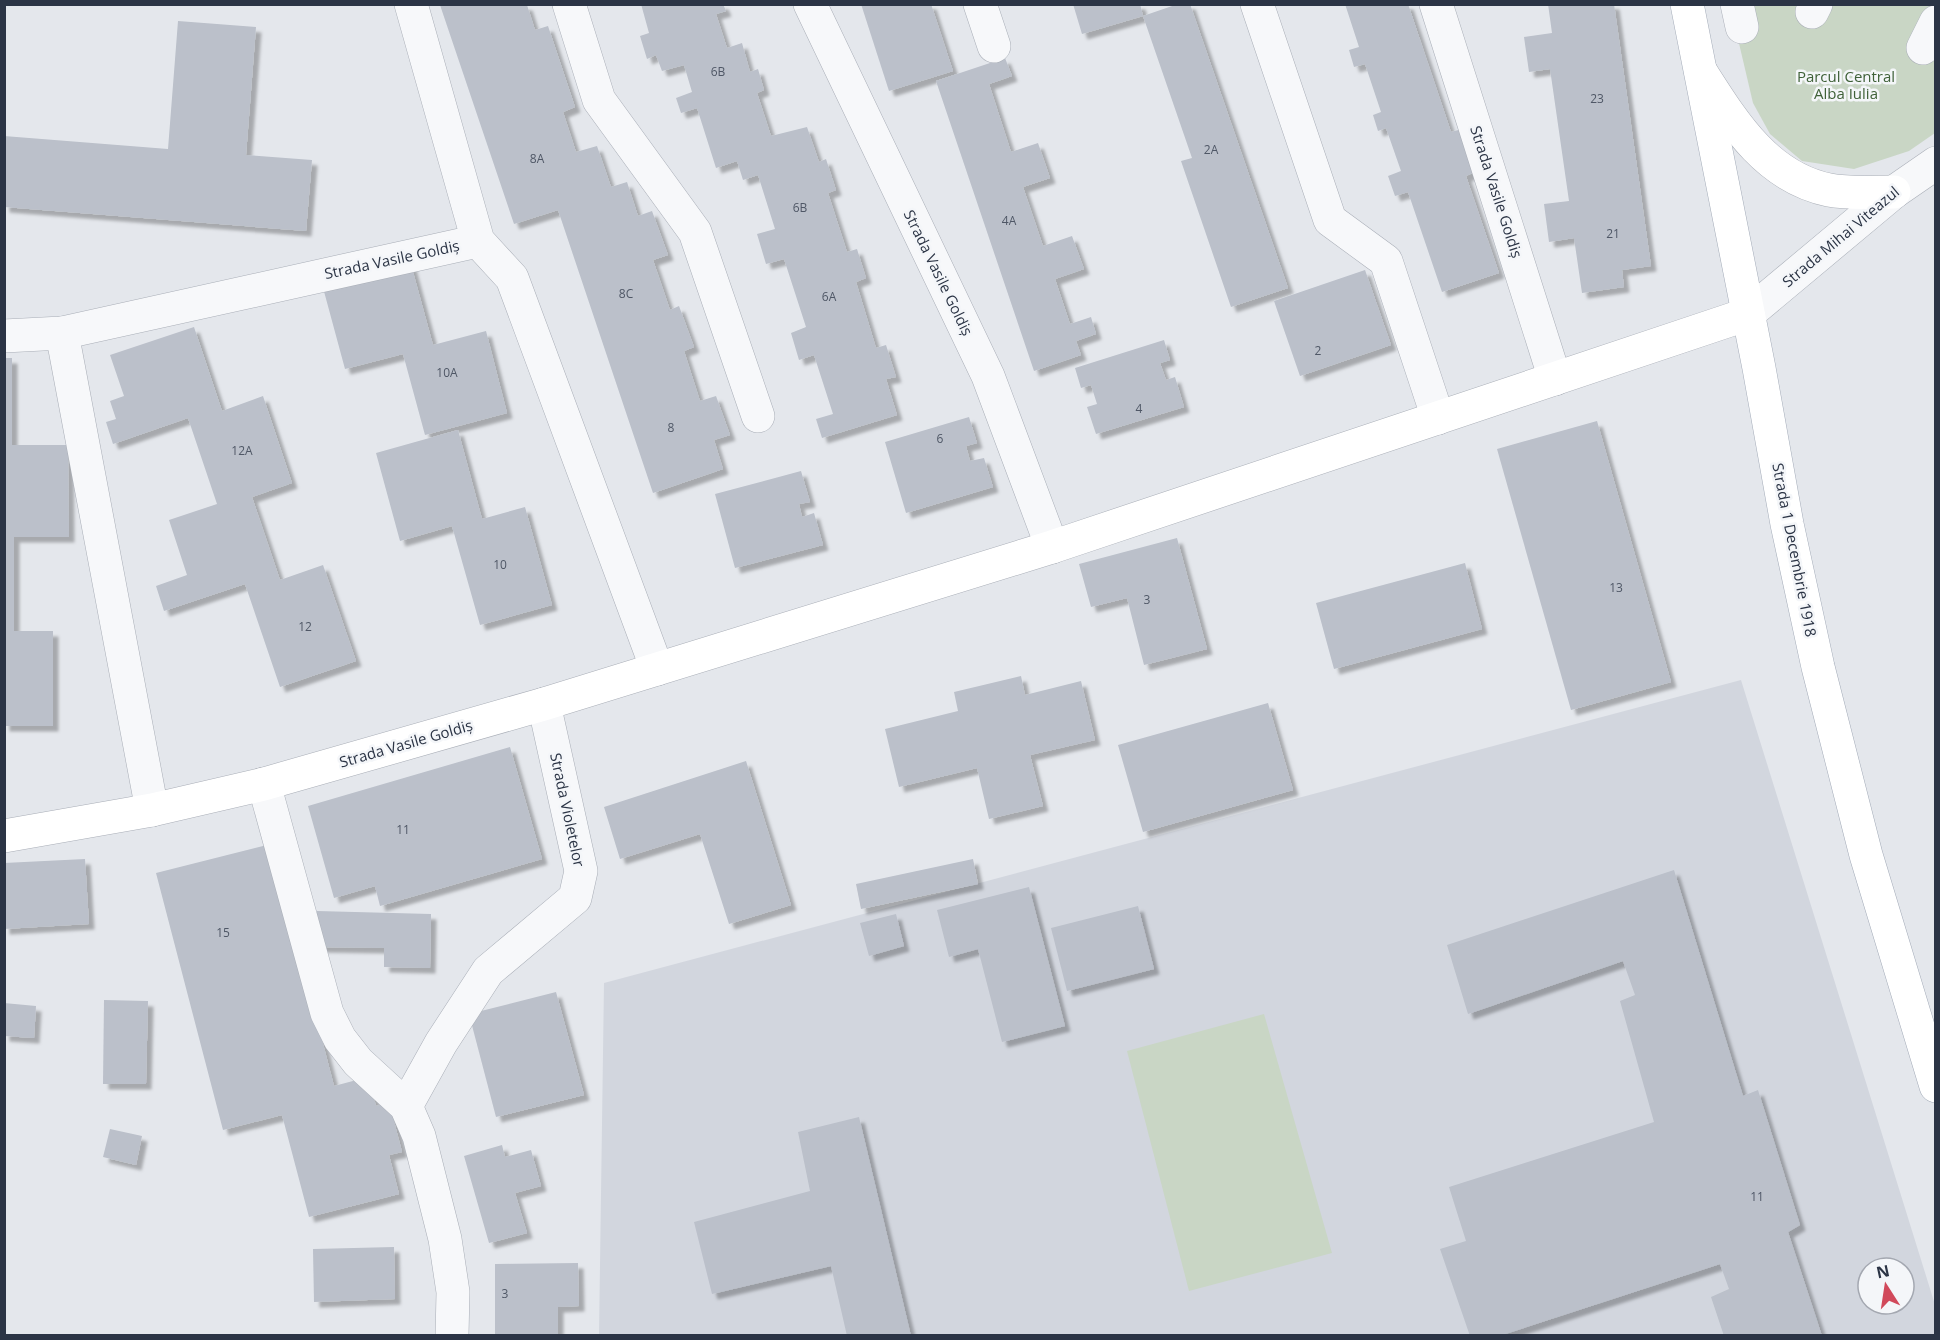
<svg xmlns="http://www.w3.org/2000/svg" width="1940" height="1340" font-family="'Open Sans',sans-serif">
<style>
.built{fill:#d2d6de;fill-rule:evenodd}
.green{fill:#c9d6c5}
.building{fill:#bbc0ca;filter:url(#shadow)}
.lines{fill:none;stroke-linecap:round;stroke-linejoin:round}
.street-casing{stroke:#a9aeb7;stroke-width:34}
.secondary-casing{stroke:#a9aeb7;stroke-width:34}
.primary-casing{stroke:#a3abb8;stroke-width:34}
.street{stroke:#f7f8fa;stroke-width:33}
.secondary{stroke:#fff;stroke-width:33}
.primary{stroke:#fff;stroke-width:33}
.labels{text-anchor:middle;stroke-width:5;stroke-linejoin:round;paint-order:stroke}
.number-label{font-size:12px;fill:#4f5766}
.park-label{font-size:15px;fill:#3f6138;stroke:#f4f6f9}
.street-label{font-size:15px;fill:#2b3445;stroke:#f4f6f9}
</style>
<defs>
<filter id="shadow"><feDropShadow dx="5.5" dy="5.5" stdDeviation="1.5" flood-color="#0004"/></filter>
</defs>
<rect width="100%" height="100%" fill="#e4e7ec"/>
<!-- built -->
<path class="built" d="M1741 680 1936 1308 1935 1336H599L604 983ZM1868 1268H1904V1304H1868Z"/>
<!-- green -->
<g class="green">
<polygon points="1730,5 1935,5 1935,133 1909,151 1854,169 1802,161 1770,134 1753,103"/>
<polygon points="1264,1014 1332,1253 1189,1291 1127,1051"/>
</g>
<!-- building -->
<g class="building">
<polygon points="641,4 723,4 726,11 716,14 727,48 742,43 750,72 758,69 764,90 757,93 771,136 807,127 819,162 826,159 836,190 828,193 847,252 857,249 866,278 856,282 876,348 886,345 896,377 886,379 897,415 822,438 816,419 833,414 814,355 799,360 791,333 806,327 784,259 766,264 757,234 775,229 758,175 743,180 737,161 716,168 697,108 681,113 676,98 692,92 684,65 662,71 656,55 647,59 640,36 649,33"/>
<polygon points="861,4 931,4 953,71 889,91"/>
<polygon points="1073,4 1140,4 1143,16 1082,34"/>
<polygon points="1178,4 1190,4 1288,288 1231,307 1181,161 1192,158 1143,16"/>
<polygon points="1345,4 1408,4 1451,132 1462,129 1477,171 1466,176 1499,273 1442,292 1408,192 1395,196 1388,176 1401,171 1386,128 1378,131 1373,115 1381,112 1365,64 1354,67 1349,50 1359,47"/>
<polygon points="1548,4 1614,4 1651,266 1622,270 1624,287 1582,293 1574,238 1549,242 1544,204 1569,201 1550,69 1529,72 1524,37 1552,33"/>
<polygon points="440,5 527,5 535,30 548,26 575,107 563,112 576,152 597,146 611,187 627,182 638,216 652,211 668,255 653,260 670,310 679,306 694,347 684,351 700,401 716,396 730,435 714,440 723,469 653,493 558,210 514,224"/>
<polygon points="178,21 256,27 246,155 312,160 306,231 4,207 4,136 168,149"/>
<polygon points="1005,58 1012,76 989,84 1011,152 1038,143 1050,178 1023,187 1043,246 1072,236 1084,269 1055,279 1070,324 1091,317 1096,334 1076,341 1081,355 1034,371 936,81"/>
<polygon points="410,261 433,345 486,331 507,413 425,435 403,354 345,369 322,284"/>
<polygon points="1365,270 1391,345 1300,376 1274,301"/>
<polygon points="194,327 222,411 263,396 292,483 252,497 280,580 323,565 356,661 280,687 245,584 164,611 156,586 187,575 169,520 217,504 188,418 113,444 106,422 116,419 110,401 124,396 110,355"/>
<polygon points="1164,340 1170,360 1160,363 1166,380 1175,377 1184,407 1096,434 1087,407 1097,404 1091,385 1081,388 1075,368"/>
<polygon points="4,358 12,358 12,445 68,445 69,537 14,537 14,631 53,631 53,726 4,726"/>
<polygon points="969,417 977,443 966,446 970,461 984,458 993,487 906,513 885,442"/>
<polygon points="1597,421 1671,682 1571,710 1497,449"/>
<polygon points="458,430 482,519 525,507 552,605 480,625 452,526 400,541 376,453"/>
<polygon points="801,471 810,502 799,504 802,517 814,513 823,545 735,568 715,494"/>
<polygon points="1177,538 1207,649 1144,665 1127,598 1091,607 1079,564"/>
<polygon points="1465,563 1482,629 1334,669 1316,603"/>
<polygon points="1021,676 1025,695 1081,681 1095,740 1030,755 1043,806 989,819 977,768 899,787 885,729 958,711 954,692"/>
<polygon points="1268,703 1293,790 1143,832 1118,745"/>
<polygon points="510,747 542,859 380,906 375,886 334,898 308,806"/>
<polygon points="746,761 791,905 729,924 700,834 620,859 604,807"/>
<polygon points="271,844 334,1086 368,1077 376,1106 389,1102 402,1152 389,1155 399,1194 309,1217 282,1115 223,1130 156,873"/>
<polygon points="85,859 89,924 4,929 4,863"/>
<polygon points="973,859 978,884 861,909 856,884"/>
<polygon points="1674,870 1743,1096 1758,1090 1800,1225 1788,1232 1822,1336 1724,1336 1711,1297 1729,1289 1720,1264 1499,1336 1470,1336 1440,1249 1466,1241 1449,1187 1654,1122 1620,1001 1635,995 1623,961 1468,1014 1447,945"/>
<polygon points="1029,887 1065,1026 1002,1042 978,949 949,957 937,910"/>
<polygon points="1138,906 1154,969 1067,991 1051,928"/>
<polygon points="317,911 431,914 430,968 384,967 384,948 316,947"/>
<polygon points="896,914 904,946 869,956 860,923"/>
<polygon points="556,992 584,1095 496,1117 469,1014"/>
<polygon points="104,1000 148,1001 146,1084 103,1084"/>
<polygon points="4,1003 36,1006 34,1038 4,1036"/>
<polygon points="859,1117 911,1336 847,1336 831,1266 712,1294 694,1222 810,1191 798,1132"/>
<polygon points="110,1129 142,1136 136,1165 103,1157"/>
<polygon points="502,1145 505,1157 531,1150 541,1186 515,1193 527,1233 489,1243 464,1156"/>
<polygon points="394,1247 395,1299 314,1302 313,1249"/>
<polygon points="578,1263 579,1306 558,1307 558,1336 495,1336 495,1264"/>
</g>
<g class="lines">
<!-- street casing -->
<g class="street-casing">
<g id="street">
<polyline points="411,4 478,241 512,278 657,669"/>
<polyline points="569,4 599,100 695,232 758,416"/>
<polyline points="810,4 988,376 1052,547"/>
<polyline points="980,4 994,46"/>
<polyline points="1257,4 1330,220 1386,261 1438,418"/>
<polyline points="1436,4 1555,379"/>
<polyline points="1737,4 1742,27"/>
<polyline points="1812,12 1816,4"/>
<polyline points="1923,48 1936,22"/>
<polyline points="1748,314 1894,192 1936,163"/>
<polyline points="62,333 152,810"/>
<polyline points="4,336 62,333 478,241"/>
<polyline points="264,784 327,1013 340,1039 358,1062 406,1106 419,1136 445,1239 453,1292 452,1336"/>
<polyline points="406,1106 441,1043 488,971 575,898 581,871 544,704"/>
</g>
</g>
<!-- secondary casing -->
<g class="secondary-casing">
<g id="secondary">
<path d="M1701 72C1733 122 1766 177 1829 190 1850 194 1873 192 1894 192"/>
<polyline points="4,836 152,810 264,784 544,704 1052,547 1748,314"/>
</g>
</g>
<!-- primary casing -->
<g class="primary-casing">
<polyline id="primary" points="1687,4 1759,368 1787,524 1818,667 1866,855 1936,1086"/>
</g>
<!-- street -->
<use href="#street" class="street"/>
<!-- secondary -->
<use href="#secondary" class="secondary"/>
<!-- primary -->
<use href="#primary" class="primary"/>
</g>
<g class="labels">
<!-- number labels -->
<g class="number-label">
<text x="718" y="76">6B</text>
<text x="1597" y="103">23</text>
<text x="1211" y="154">2A</text>
<text x="537" y="163">8A</text>
<text x="800" y="212">6B</text>
<text x="1009" y="225">4A</text>
<text x="1613" y="238">21</text>
<text x="626" y="298">8C</text>
<text x="829" y="301">6A</text>
<text x="1318" y="355">2</text>
<text x="447" y="377">10A</text>
<text x="1139" y="413">4</text>
<text x="671" y="432">8</text>
<text x="940" y="443">6</text>
<text x="242" y="455">12A</text>
<text x="500" y="569">10</text>
<text x="1616" y="592">13</text>
<text x="1147" y="604">3</text>
<text x="305" y="631">12</text>
<text x="403" y="834">11</text>
<text x="223" y="937">15</text>
<text x="1757" y="1201">11</text>
<text x="505" y="1298">3</text>
</g>
<!-- park labels -->
<g class="park-label">
<text x="1846" y="82">Parcul Central<tspan x="1846" dy="17">Alba Iulia</tspan></text>
</g>
<!-- street labels -->
<g class="street-label">
<text transform="translate(1496 192) rotate(72)" y="5">Strada Vasile Goldiș</text>
<text transform="translate(1841 237) rotate(-40)" y="5">Strada Mihai Viteazul</text>
<text transform="translate(392 260) rotate(-12)" y="5">Strada Vasile Goldiș</text>
<text transform="translate(938 273) rotate(64)" y="5">Strada Vasile Goldiș</text>
<text transform="translate(1794 550) rotate(79)" y="5">Strada 1 Decembrie 1918</text>
<text transform="translate(406 744) rotate(-16)" y="5">Strada Vasile Goldiș</text>
<text transform="translate(567 810) rotate(78)" y="5">Strada Violetelor</text>
</g>
</g>
<!-- border -->
<rect width="1940" height="1340" fill="none" stroke="#2b3445" stroke-width="12"/>
<!-- north arrow -->
<g transform="translate(1886 1286) rotate(348)"><circle r="28" fill="#f4f6f9" stroke="#a4a8b1" stroke-width="1.5"/>
<path d="M0-4.5L10 22L0 15L-10 22Z" fill="#d1495b"/>
<text y="-9" font-size="16" font-weight="bold" text-anchor="middle" fill="#2b3445">N</text>
</g>
</svg>
